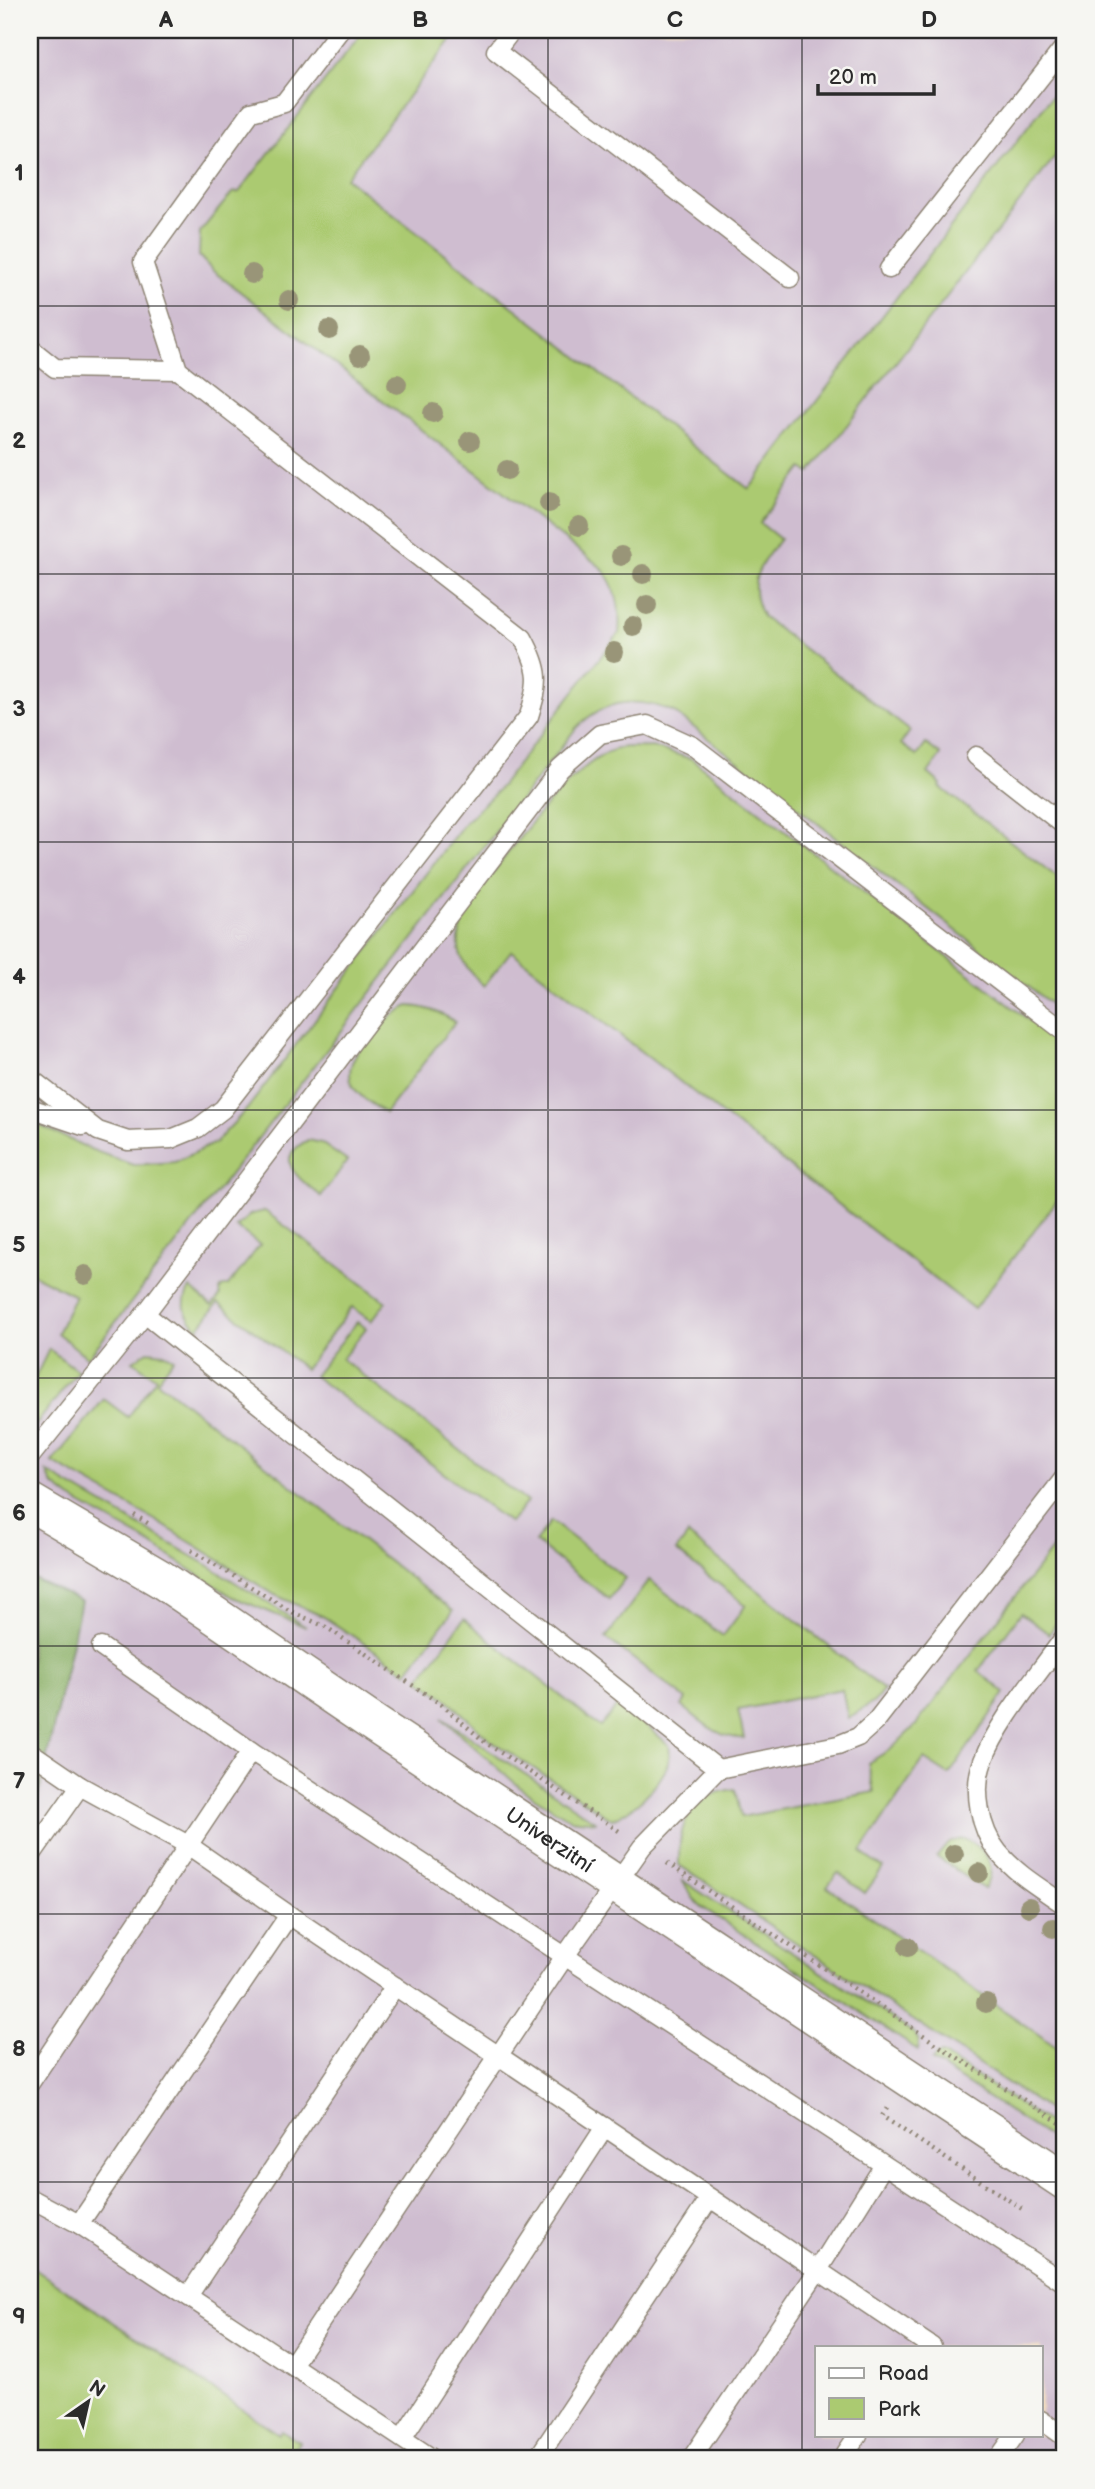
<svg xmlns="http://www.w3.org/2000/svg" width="1095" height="2489" font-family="'Balsamiq Sans',sans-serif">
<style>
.industrial{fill:#cfbdd0;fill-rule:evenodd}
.green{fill:#abca71;stroke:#6b7a4e;stroke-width:2}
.forest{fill:#88ae63;stroke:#5a6c47;stroke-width:2}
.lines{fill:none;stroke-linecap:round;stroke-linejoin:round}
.service-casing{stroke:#8e8474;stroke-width:21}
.minor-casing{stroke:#8e8474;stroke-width:40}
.path{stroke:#8e8474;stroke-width:4.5;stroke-dasharray:2 5;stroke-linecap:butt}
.service{stroke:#fff;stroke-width:18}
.minor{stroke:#fff;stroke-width:37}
.tree{fill:#999578}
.grid{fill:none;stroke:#2b2b2b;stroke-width:2;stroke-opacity:0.55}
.labels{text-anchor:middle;stroke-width:5;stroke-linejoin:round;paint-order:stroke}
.street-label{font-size:21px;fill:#2b2b2b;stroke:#f6f6f2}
.neatline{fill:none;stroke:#2b2b2b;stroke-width:2.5}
.grid-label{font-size:23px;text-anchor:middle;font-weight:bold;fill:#2b2b2b}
</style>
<rect width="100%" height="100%" fill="#f6f6f2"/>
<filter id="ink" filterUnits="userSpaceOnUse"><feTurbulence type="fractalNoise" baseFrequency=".0143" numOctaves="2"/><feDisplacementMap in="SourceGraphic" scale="14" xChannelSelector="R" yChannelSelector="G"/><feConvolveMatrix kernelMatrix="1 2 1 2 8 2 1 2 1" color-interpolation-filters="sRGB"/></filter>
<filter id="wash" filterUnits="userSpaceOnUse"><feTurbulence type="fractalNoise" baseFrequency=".00686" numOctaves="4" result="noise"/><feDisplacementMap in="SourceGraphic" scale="28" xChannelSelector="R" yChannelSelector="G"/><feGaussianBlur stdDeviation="1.57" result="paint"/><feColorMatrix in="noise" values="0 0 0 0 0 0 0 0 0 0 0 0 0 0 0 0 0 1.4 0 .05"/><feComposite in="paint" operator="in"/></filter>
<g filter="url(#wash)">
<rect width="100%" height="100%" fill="#f1dcbd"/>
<!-- industrial -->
<path class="industrial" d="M30 30H1065V2459H293L289 2457 299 2443 281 2431 279 2434 30 2265V1834L81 1602 30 1577ZM817 2347H1041V2435H817Z"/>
<!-- green -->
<g class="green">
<path d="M364 30H459L346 178 749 489 1065 79V144L810 473 803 468 760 523 780 539C759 567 745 582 763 617L910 731 901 744 917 756 926 744 941 755 928 773 941 784 940 787 1058 878 1065 870V1015L674 712C638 697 607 698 577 727L88 1358 57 1333 75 1296 30 1273V1121L90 1149 133 1165 175 1162 215 1143 247 1109 466 821 497 791 619 633C621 607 617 589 602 568L213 271 199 256 200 232 232 193 239 192Z"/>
<path d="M652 747 692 759 1065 1048V1190L974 1309 511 951 484 986C454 958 454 945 467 908 499 866 569 760 620 748 629 746 642 748 652 747Z"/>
<path d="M409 1006C426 1007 441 1012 455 1022L385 1113C374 1105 357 1096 352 1084 340 1056 387 1015 409 1006Z"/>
<path d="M308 1140 321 1143 347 1161 321 1196C300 1179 270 1160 308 1140Z"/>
<path d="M265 1211 386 1302 371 1321 352 1307 305 1369 218 1303 198 1329C185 1316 180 1305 190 1288L212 1306 220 1296 219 1291 223 1286H228L260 1245 236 1227 251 1214Z"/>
<polygon points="357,1322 366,1328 342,1359 527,1502 510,1523 314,1376"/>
<polygon points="49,1349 78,1371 30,1432 30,1378 34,1380"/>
<polygon points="148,1351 164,1353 174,1358 157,1381 453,1611 407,1672 324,1617 275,1595 155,1520 52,1462 104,1399 128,1417 156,1378 133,1361"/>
<polygon points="47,1472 211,1567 306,1627 233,1597 143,1539 70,1498 52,1484"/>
<polygon points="551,1521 625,1578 609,1599 535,1542"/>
<path d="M1065 1533V1610L1049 1634 1021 1613 978 1671 1005 1693 949 1775 924 1759 861 1852 883 1868 865 1893 838 1873 827 1887 1065 2053V2121L679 1865C678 1824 690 1794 735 1789L741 1817 874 1792 868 1763 891 1749 915 1726Z"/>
<path d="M688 1535 884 1690 874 1702 848 1718 842 1689 738 1710 744 1738C719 1740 700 1720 682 1706L686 1699 606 1638 649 1580 723 1636 746 1605 676 1551Z"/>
<path d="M464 1619 600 1727 620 1703 669 1745C675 1775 636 1809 612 1819L490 1740 448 1700 419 1679Z"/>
<polygon points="442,1718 596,1822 570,1819 524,1791"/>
<path d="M964 1839C987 1848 999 1868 984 1889L937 1857C945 1846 950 1840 964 1839Z"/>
<polygon points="682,1880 915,2034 919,2041 918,2050 702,1907 693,1898"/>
<polygon points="942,2054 1065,2134 1065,2148 932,2061 937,2055"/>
<polygon points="30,2266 279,2434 281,2431 299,2442 289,2456 293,2459 30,2459"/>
</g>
<!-- forest -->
<polygon class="forest" points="30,1577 81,1601 30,1834"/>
</g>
<g filter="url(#ink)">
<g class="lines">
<!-- service casing -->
<g class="service-casing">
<g id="service">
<polyline points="512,30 496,51 790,278"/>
<polyline points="889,269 1065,46"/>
<polyline points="30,348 55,368 178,370"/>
<polyline points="976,756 1065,826"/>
<path d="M30 1078 98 1131 128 1141 171 1139 198 1128 223 1109 529 716C540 681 541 671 523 638L178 370 143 262 251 112 284 103 340 30"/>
<polyline points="30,1108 83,1126"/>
<polyline points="145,1314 718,1769"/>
<polyline points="30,1457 145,1314 560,769 600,734 647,725 693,746 1065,1032"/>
<path d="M1065 1636C1039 1674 999 1719 983 1761 972 1789 980 1830 998 1852 1016 1874 1042 1889 1065 1905"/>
<polyline points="101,1647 251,1751"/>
<polyline points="33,1754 80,1786"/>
<polyline points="30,1857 80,1786 188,1845 289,1915"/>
<polyline points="30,2083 251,1751 1065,2283"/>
<polyline points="30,2198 79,2224"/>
<polyline points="188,2296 395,1986"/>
<polyline points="292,2365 565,1956 642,1847 718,1769 838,1745 858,1737 876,1721 1065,1477"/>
<polyline points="1041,2420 1065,2437"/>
<polyline points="402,2438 605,2127"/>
<polyline points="433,2459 79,2224 289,1915 932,2347"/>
<polyline points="537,2459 710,2198"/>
<polyline points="691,2459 818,2270 884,2165"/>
<polyline points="842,2459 858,2435"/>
<polyline points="998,2459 1015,2435"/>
</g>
</g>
<!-- minor casing -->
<g class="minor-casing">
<g id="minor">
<path id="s1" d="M30 1502 161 1579 376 1725 1065 2181"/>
</g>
</g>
<!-- path -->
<g class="path">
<polyline points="134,1515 151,1525"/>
<polyline points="191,1550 292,1612 326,1627 442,1705 486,1743 619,1831"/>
<polyline points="667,1863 941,2047 1065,2126"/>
<polyline points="887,2108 882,2116 1025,2211"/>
</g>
<!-- service -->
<use href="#service" class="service"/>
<!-- minor -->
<use href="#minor" class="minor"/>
</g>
<!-- trees -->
<g class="tree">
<circle cx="252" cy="274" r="10"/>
<circle cx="289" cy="300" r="10"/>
<circle cx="329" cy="330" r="10"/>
<circle cx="360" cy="355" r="10"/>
<circle cx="397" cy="384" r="10"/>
<circle cx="433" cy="413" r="10"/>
<circle cx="470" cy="441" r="10"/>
<circle cx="507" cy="470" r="10"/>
<circle cx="549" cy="503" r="10"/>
<circle cx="579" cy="526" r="10"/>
<circle cx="621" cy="556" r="10"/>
<circle cx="643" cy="574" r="10"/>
<circle cx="647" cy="605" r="10"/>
<circle cx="633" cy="626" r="10"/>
<circle cx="614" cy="652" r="10"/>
<circle cx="85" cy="1275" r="10"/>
<circle cx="954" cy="1854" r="10"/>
<circle cx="979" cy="1873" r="10"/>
<circle cx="1029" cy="1907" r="10"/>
<circle cx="1053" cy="1928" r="10"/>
<circle cx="908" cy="1947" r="10"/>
<circle cx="986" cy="2003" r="10"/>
</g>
</g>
<!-- grid -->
<path class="grid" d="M293 30V2459M548 30V2459M802 30V2459M30 306H1065M30 574H1065M30 842H1065M30 1110H1065M30 1378H1065M30 1646H1065M30 1914H1065M30 2182H1065"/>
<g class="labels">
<!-- street labels -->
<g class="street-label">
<text dy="7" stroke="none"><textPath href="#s1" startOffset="620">Univerzitní</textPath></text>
</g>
</g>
<!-- margin -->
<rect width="1095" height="2489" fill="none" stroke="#f6f6f2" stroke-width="77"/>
<!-- legend -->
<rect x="815" y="2346" width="228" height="91" fill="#f6f6f2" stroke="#a5a5a2" stroke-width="2"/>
<rect x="829" y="2368" width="35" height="10" fill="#ffffff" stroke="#a5a5a2" stroke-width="2"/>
<text x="878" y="2380" font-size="21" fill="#2b2b2b">Road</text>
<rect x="829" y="2398" width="35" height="21" fill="#abca71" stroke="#a5a5a2" stroke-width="2"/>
<text x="878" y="2416" font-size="21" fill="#2b2b2b">Park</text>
<!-- north arrow -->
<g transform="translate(88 2402) rotate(34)" stroke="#f6f6f2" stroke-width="5" paint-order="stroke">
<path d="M0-5L12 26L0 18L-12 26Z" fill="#2b2b2b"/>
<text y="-10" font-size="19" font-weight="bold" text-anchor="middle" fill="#2b2b2b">N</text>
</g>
<!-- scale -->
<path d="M818 84v10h116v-10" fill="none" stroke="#2b2b2b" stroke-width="3.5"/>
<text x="829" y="84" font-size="21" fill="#2b2b2b" stroke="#f6f6f2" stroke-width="5" paint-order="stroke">20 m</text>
<rect x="38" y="38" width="1018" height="2412" class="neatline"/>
<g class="grid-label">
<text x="166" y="27">A</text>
<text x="420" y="27">B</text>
<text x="675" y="27">C</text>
<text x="929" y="27">D</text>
<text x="19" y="180">1</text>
<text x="19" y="448">2</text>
<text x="19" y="716">3</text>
<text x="19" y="984">4</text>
<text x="19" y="1252">5</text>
<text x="19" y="1520">6</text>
<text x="19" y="1788">7</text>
<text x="19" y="2056">8</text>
<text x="19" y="2324">9</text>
</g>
</svg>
